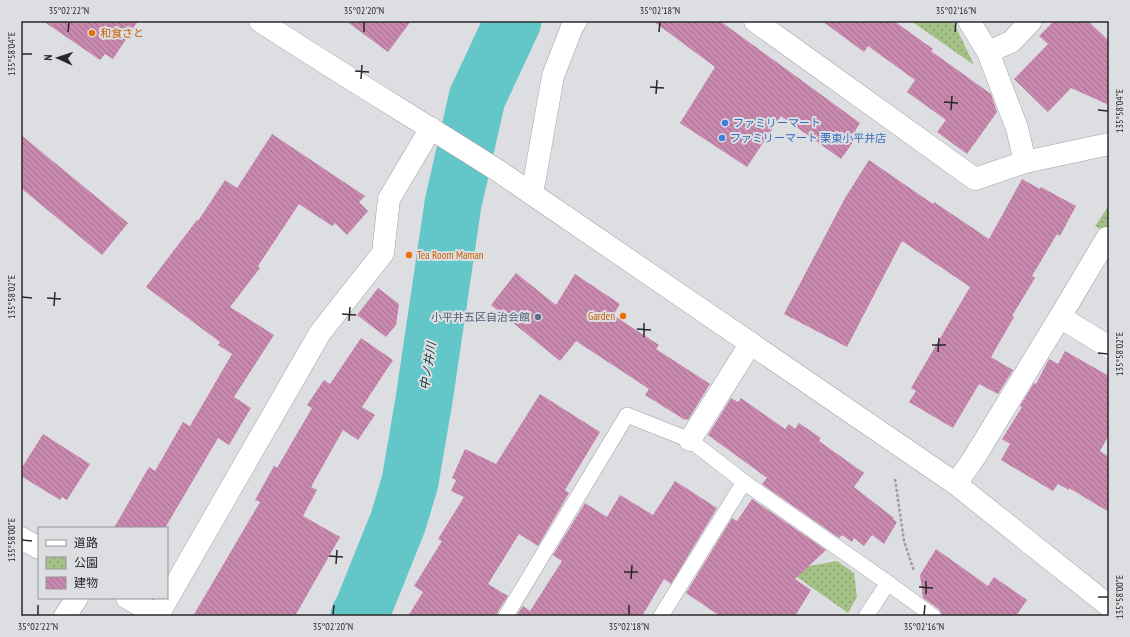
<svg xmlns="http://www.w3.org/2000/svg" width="1130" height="637" font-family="'PT Sans Narrow','Noto Sans JP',sans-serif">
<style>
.park{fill:url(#park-dots)}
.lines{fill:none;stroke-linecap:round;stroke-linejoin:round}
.river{stroke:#63c7c9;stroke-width:57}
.building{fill:url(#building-back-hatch)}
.service-casing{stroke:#a0a2a5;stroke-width:16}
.minor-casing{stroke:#a0a2a5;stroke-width:23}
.tertiary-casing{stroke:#a0a2a5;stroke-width:23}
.path{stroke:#9d9ea1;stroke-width:2.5;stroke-dasharray:3 2;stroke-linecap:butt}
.service{stroke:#fff;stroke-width:15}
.minor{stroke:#fff;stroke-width:22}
.tertiary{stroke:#fff;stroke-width:22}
.ticks{fill:none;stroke:#28282a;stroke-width:1.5}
.food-dot{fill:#e8710a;stroke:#dddee2;stroke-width:1.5}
.shop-dot{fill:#3f7fe0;stroke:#dddee2;stroke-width:1.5}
.service-dot{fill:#5c6f8a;stroke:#dddee2;stroke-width:1.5}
.labels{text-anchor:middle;stroke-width:4;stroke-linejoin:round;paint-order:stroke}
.food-label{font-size:11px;fill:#c56008;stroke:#dddee2;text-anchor:start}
.shop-label{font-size:11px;fill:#366cbe;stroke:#dddee2;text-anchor:start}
.service-label{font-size:11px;fill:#4e5e75;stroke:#dddee2;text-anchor:end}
.water-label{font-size:12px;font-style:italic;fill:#053739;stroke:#dddee2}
.neatline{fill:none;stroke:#28282a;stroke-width:1.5}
.ticks-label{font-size:10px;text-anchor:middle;fill:#28282a}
</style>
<defs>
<pattern id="park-dots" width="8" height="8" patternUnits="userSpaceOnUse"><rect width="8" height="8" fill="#a4c186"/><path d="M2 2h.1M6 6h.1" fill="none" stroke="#869d6e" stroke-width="1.8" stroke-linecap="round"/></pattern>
<pattern id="building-back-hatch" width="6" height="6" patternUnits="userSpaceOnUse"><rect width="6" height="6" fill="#c988ae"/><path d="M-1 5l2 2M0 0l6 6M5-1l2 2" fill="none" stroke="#a36f8e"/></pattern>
</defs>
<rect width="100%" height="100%" fill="#dddee2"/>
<!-- park -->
<g class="park">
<polygon points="911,21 953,21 974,65"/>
<polygon points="1108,207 1109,207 1109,234 1095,226"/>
<polygon points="837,561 854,573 857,597 848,613 787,570"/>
</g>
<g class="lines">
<!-- river -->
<polyline class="river" points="359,616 363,609 398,522 410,482 424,400 453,204 477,98 513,21"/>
</g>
<!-- building -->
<g class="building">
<polygon points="43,21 138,21 113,59 105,54 100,60"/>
<polygon points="346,21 411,21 388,52"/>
<polygon points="653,21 720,21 860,123 855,131 859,134 841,159 781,116 747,167 680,123 715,67"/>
<polygon points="822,21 894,21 933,49 931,51 991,94 997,112 967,154 937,132 946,120 907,92 915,80 868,46 864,52"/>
<polygon points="1054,21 1088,21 1109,41 1109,105 1071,88 1048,112 1014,79 1048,44 1039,36"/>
<polygon points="272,134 365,196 359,202 368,211 347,235 335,223 332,226 299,204 258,266 260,268 230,307 274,335 234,397 251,408 229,445 218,438 165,528 114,528 149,467 155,471 183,422 190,426 232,354 218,345 220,342 146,287 197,220 198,221 225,180 237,188"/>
<polygon points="21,135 128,223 102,255 21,188"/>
<polygon points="869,160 933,204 934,202 989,239 1022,179 1040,189 1041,187 1076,206 1060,236 1057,234 1032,276 1035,278 1012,316 1014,317 991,357 1013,370 998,394 979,384 953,428 909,402 916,391 911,388 970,287 902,241 847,347 784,314 845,198"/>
<polygon points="516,273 556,305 575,274 620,304 613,315 659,345 656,349 710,384 688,420 686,419 685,420 645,395 649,389 576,341 560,361 491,305"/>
<polygon points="378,288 399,304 396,325 386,337 357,315"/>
<polygon points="361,338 393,360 362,407 375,415 358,440 343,430 311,487 317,490 303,516 340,537 295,616 193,616 260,502 255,500 274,466 277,468 312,408 307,405 324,380 330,384"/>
<polygon points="1065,351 1109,376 1109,435 1100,451 1109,457 1109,512 1069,488 1069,490 1058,484 1053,491 1001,460 1010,444 1002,439 1022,407 1020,406 1034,383 1036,384 1049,359 1058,364"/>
<polygon points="540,394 600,432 565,490 569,493 538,546 519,534 488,584 508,596 498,611 497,616 408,616 423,592 414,586 442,541 438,539 464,497 451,491 456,480 452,478 465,449 496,464"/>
<polygon points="731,398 738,402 741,398 785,429 789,424 795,429 799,423 821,438 819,441 864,473 854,487 894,518 893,519 897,522 884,544 872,535 864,546 854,538 852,542 842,535 839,538 762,484 767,478 708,435"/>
<polygon points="43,434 90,464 67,500 62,497 60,500 21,476 21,469"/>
<polygon points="675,481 717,508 671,584 664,579 642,616 516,616 523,606 530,611 562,561 553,555 585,503 607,517 620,495 653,515"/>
<polygon points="752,499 826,550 795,579 811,590 795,616 720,616 686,593 732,518 737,521"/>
<polygon points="936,549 988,586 994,577 1027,600 1016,616 942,616 941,612 939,609 923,598 920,575"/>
</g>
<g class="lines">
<!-- service casing -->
<g class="service-casing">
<g id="service">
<polyline points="506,616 627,415 690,440 744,482 888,583 933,616"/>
<polyline points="661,616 744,482"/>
<polyline points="866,616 888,583"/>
</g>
</g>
<!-- minor casing -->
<g class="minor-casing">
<g id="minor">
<polyline points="755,21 975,179 1025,162 1017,128 988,52 969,21"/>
<polyline points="988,52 1011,42 1031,21"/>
<polyline points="1025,162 1109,144"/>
<polyline points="532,194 553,76 572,27 576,21"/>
<polyline points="1060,317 1107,238"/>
<polyline points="690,440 751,343"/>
<polyline points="956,484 974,458 1060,317 1109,347"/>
<polyline points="21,538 39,548"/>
<polyline points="127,598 159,616"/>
<polyline points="158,615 320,333 383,253 389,199 431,128"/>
<polyline points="65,616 77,598"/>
</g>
</g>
<!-- tertiary casing -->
<g class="tertiary-casing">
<path id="tertiary" d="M260 21C339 73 420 121 500 172L956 484 1109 606"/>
</g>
<!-- path -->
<polyline class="path" points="895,479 904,541 914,571"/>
<!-- service -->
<use href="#service" class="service"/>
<!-- minor -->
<use href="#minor" class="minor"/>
<!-- tertiary -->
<use href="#tertiary" class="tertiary"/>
</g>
<!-- ticks -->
<path class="ticks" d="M68 32 69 22M364 32V22M659 32 660 22M955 32 956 22M22 54H32M355 71 369 72M361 79 362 65M650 87 664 88M656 94 657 80M944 102 958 103M951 110 952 96M1098 110 1108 111M22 297 32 298M47 298 61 299M54 306 55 292M342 314 356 315M349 321 350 307M637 329 651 330M644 337V323M932 345H946M938 352 939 338M1098 353 1108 354M22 540 32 541M329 556 343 557M336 564 337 550M624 572H638M631 579 632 565M919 587 933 588M926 594V581M1098 597H1108M38 615V605M333 615 334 605M629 615V605M924 615 925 605"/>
<!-- markers -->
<g class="food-dot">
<circle cx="92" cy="33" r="4"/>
<circle cx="409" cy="255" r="4"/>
<circle cx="623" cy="316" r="4"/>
</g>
<g class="shop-dot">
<circle cx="725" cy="123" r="4"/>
<circle cx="722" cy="138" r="4"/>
</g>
<circle class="service-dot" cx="538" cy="317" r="4"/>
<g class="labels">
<!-- food labels -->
<g class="food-label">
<text x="100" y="37">和食さと</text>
<text x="417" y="259">Tea Room Maman</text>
<text x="615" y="320" text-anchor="end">Garden</text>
</g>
<!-- shop labels -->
<g class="shop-label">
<text x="733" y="127">ファミリーマート</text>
<text x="730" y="142">ファミリーマート 栗東小平井店</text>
</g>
<!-- service labels -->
<g class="service-label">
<text x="530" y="321">小平井五区自治会館</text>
</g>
<!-- water labels -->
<g class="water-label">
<text transform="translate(428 366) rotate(-81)" y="4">中ノ井川</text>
</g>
</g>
<!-- border -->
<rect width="1130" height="637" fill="none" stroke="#dddee2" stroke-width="44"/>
<!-- legend -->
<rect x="38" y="527" width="130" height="72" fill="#dddee2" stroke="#959598"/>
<rect x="46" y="540" width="20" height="6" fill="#ffffff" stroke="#959598"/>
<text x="74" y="547" font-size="12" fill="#28282a">道路</text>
<rect x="46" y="557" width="20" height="12" fill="url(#park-dots)" stroke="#959598"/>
<text x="74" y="567" font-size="12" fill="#28282a">公園</text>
<rect x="46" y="577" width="20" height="12" fill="url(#building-back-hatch)" stroke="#959598"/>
<text x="74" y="587" font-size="12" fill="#28282a">建物</text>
<!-- north arrow -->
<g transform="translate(58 58) rotate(273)" stroke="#dddee2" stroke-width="3" paint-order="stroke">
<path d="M0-3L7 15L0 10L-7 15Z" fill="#28282a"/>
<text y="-6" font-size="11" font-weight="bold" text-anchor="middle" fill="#28282a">N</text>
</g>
<rect x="22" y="22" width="1086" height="593" class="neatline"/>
<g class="ticks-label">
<text x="69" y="14">35°02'22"N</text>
<text x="364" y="14">35°02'20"N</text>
<text x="660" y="14">35°02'18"N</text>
<text x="956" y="14">35°02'16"N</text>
<text transform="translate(11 54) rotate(-90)" y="4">135°58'04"E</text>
<text transform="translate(1119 111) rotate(-90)" y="4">135°58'04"E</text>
<text transform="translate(11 297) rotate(-90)" y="4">135°58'02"E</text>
<text transform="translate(1119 354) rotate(-90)" y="4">135°58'02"E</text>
<text transform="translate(11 540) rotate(-90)" y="4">135°58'00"E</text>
<text transform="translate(1119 597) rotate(-90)" y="4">135°58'00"E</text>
<text x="38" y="630">35°02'22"N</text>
<text x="333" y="630">35°02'20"N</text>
<text x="629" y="630">35°02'18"N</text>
<text x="924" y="630">35°02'16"N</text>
</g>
</svg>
